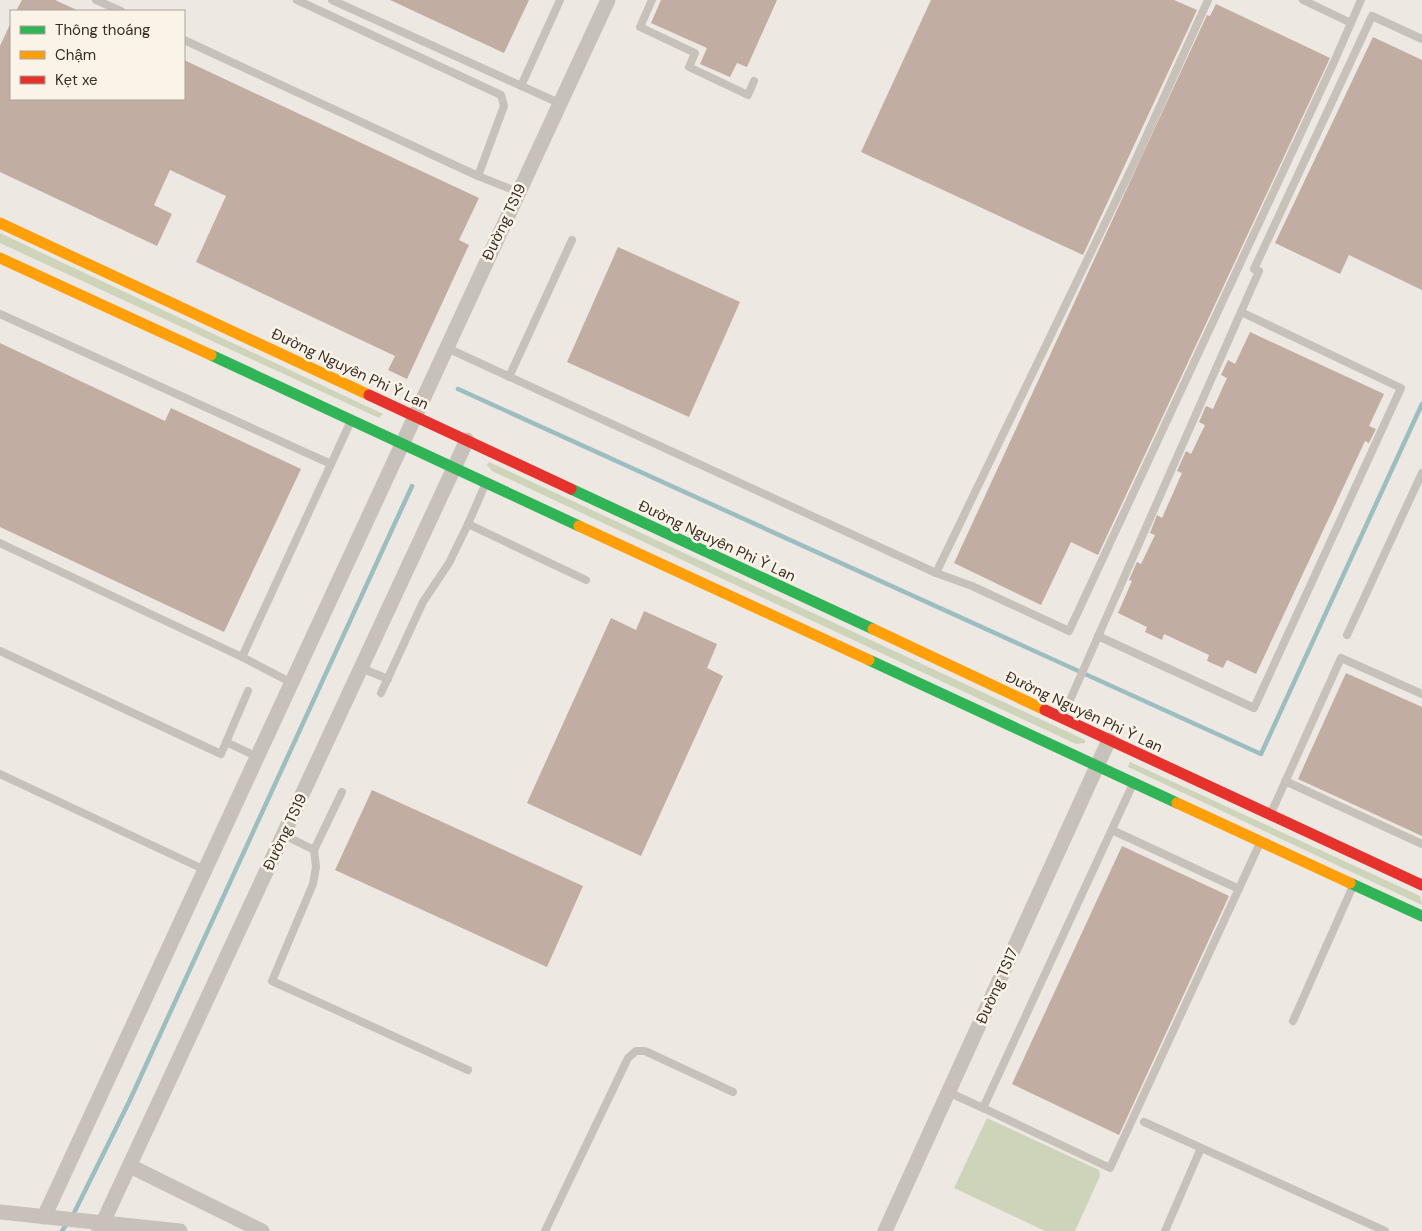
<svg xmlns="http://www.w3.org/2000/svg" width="1422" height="1231" font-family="'DM Sans',sans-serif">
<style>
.green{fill:#cdd4ba}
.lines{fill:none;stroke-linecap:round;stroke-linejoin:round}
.stream{stroke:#9cbec0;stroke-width:4.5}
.building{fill:#c2ada2}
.lane{stroke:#c7c1ba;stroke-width:8}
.street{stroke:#c7c1ba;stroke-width:15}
.fast{stroke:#30b455;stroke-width:11}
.slow{stroke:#ff9f0a;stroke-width:11}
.jam{stroke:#e5322d;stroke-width:11}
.labels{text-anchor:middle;stroke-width:5;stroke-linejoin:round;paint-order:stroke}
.street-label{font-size:15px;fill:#382e28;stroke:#faf3e8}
</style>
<rect width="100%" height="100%" fill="#ede8e1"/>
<!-- green -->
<g class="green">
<polygon points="0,233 383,414 379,418 0,243"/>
<polygon points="489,462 1085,740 1085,743 1076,744 492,471 487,465"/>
<polygon points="1130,762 1420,896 1422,905 1128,767"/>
<polygon points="987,1118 1099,1170 1100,1176 1075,1231 1045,1231 954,1188"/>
</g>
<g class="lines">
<!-- stream -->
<g class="stream">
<polyline points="458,389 1261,754 1422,404"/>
<polyline points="73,1215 129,1102 412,486"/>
<polyline points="62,1231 68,1222"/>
</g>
</g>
<!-- building -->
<g class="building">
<polygon points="22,0 55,0 79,11 16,11"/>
<polygon points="390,0 529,0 504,53"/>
<polygon points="661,0 777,0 747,67 737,63 730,77 700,64 707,48 651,23"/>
<polygon points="931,0 1174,0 1197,10 1083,255 861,152"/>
<polygon points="1216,4 1330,58 1098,555 1071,542 1041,605 954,563 1207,15 1210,16"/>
<polygon points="11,22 11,99 184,99 184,60 479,198 459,240 469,245 407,379 388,370 395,356 196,262 226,196 170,170 154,205 172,214 157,246 0,172 0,46"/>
<polygon points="1373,37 1422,60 1422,290 1349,255 1340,274 1275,243"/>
<polygon points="618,247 740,302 689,417 567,362"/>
<polygon points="1250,332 1384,394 1369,426 1376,429 1369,443 1365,441 1256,674 1227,660 1223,668 1207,661 1209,655 1164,634 1162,640 1145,632 1147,627 1118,613 1132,581 1129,580 1137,562 1141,564 1155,535 1150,533 1157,515 1162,518 1182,473 1177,471 1186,451 1191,454 1205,425 1199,422 1206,406 1213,409 1227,378 1221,375 1228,360 1235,364"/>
<polygon points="0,343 165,421 171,408 301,469 224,632 0,527"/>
<polygon points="644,611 717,644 707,668 723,676 641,856 527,803 611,618 636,630"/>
<polygon points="1346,673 1422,707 1422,836 1298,779"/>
<polygon points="372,790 583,886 547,967 335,870"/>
<polygon points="1122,846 1229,896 1119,1135 1012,1084"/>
</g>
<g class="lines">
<!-- lane -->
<g class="lane">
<polyline points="96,0 121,11"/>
<polyline points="297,0 501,95 504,106 478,176"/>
<polyline points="332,0 559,103"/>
<polyline points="652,0 640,27 695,53 689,67 748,95 754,81"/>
<polyline points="1303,0 1351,23"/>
<polyline points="184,40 478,176 518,192"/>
<polyline points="521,86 560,0"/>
<polyline points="0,314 331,464"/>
<polyline points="447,348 936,573 972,586 1069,631 1334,62 1361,0"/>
<polyline points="509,377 572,240"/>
<polyline points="485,485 468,524 586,580"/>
<polyline points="0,543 242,657 350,423"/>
<polyline points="936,573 1136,159 1208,0"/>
<polyline points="1347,635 1422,473"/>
<polyline points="1098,636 1254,708 1401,388 1241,312"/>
<polyline points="0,651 221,754 248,691"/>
<polyline points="242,657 292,683"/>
<polyline points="361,668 388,679"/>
<polyline points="381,693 423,602 449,563 468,524"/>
<polyline points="1063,716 1259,271 1254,269 1372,16 1422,39"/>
<polyline points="226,742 258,757"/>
<polyline points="0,774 205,870"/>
<polyline points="1285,781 1422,844"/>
<polyline points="1132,786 983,1108 1110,1168 1259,845"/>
<polyline points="1272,811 1341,658 1422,694"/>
<polyline points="1112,830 1239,889"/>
<polyline points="284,835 314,850 342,792"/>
<polyline points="314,850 316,867 313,884 272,981 468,1070"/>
<polyline points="1293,1021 1353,886"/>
<polyline points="948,1092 983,1108"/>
<polyline points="1144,1122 1385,1231"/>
<polyline points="545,1231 628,1058 636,1051 645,1051 733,1092"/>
<polyline points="1165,1231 1201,1148"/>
</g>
<!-- street -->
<g class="street">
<polyline points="130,1166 262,1231"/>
<polyline points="0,1212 180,1231"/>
<polyline points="44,1217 608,0"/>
<polyline points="99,1231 467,440"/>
<polyline points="885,1231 1109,740"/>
</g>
<!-- fast -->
<g class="fast">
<polyline points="211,355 579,526"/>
<polyline points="571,489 873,629"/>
<polyline points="869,660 1177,803"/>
<polyline points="1350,883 1422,916"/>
</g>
<!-- slow -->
<g class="slow">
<polyline points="0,223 369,395"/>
<polyline points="0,258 211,355"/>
<polyline points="579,526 869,660"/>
<polyline points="873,629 1045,710"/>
<polyline points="1177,803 1350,883"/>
</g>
<!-- jam -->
<g class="jam">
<polyline points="369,395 571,489"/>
<polyline points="1045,710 1422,885"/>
</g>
</g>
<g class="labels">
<!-- street labels -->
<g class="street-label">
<text transform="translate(504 222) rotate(-65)" y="5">Đường TS19</text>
<text transform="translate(350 369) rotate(25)" y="5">Đường Nguyên Phi Ỷ Lan</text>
<text transform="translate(717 541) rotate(25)" y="5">Đường Nguyên Phi Ỷ Lan</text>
<text transform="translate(1084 712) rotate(25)" y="5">Đường Nguyên Phi Ỷ Lan</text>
<text transform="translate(285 832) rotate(-65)" y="5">Đường TS19</text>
<text transform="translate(997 986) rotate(-66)" y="5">Đường TS17</text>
</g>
</g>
<!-- legend -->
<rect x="10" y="10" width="175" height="90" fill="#faf3e8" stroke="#aca49b"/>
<rect x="20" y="26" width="25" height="8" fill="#30b455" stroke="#aca49b"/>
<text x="55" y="35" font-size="15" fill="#382e28">Thông thoáng</text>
<rect x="20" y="51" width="25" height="8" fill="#ff9f0a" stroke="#aca49b"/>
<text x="55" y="60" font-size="15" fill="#382e28">Chậm</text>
<rect x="20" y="76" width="25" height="8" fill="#e5322d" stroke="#aca49b"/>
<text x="55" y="85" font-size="15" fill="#382e28">Kẹt xe</text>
</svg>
